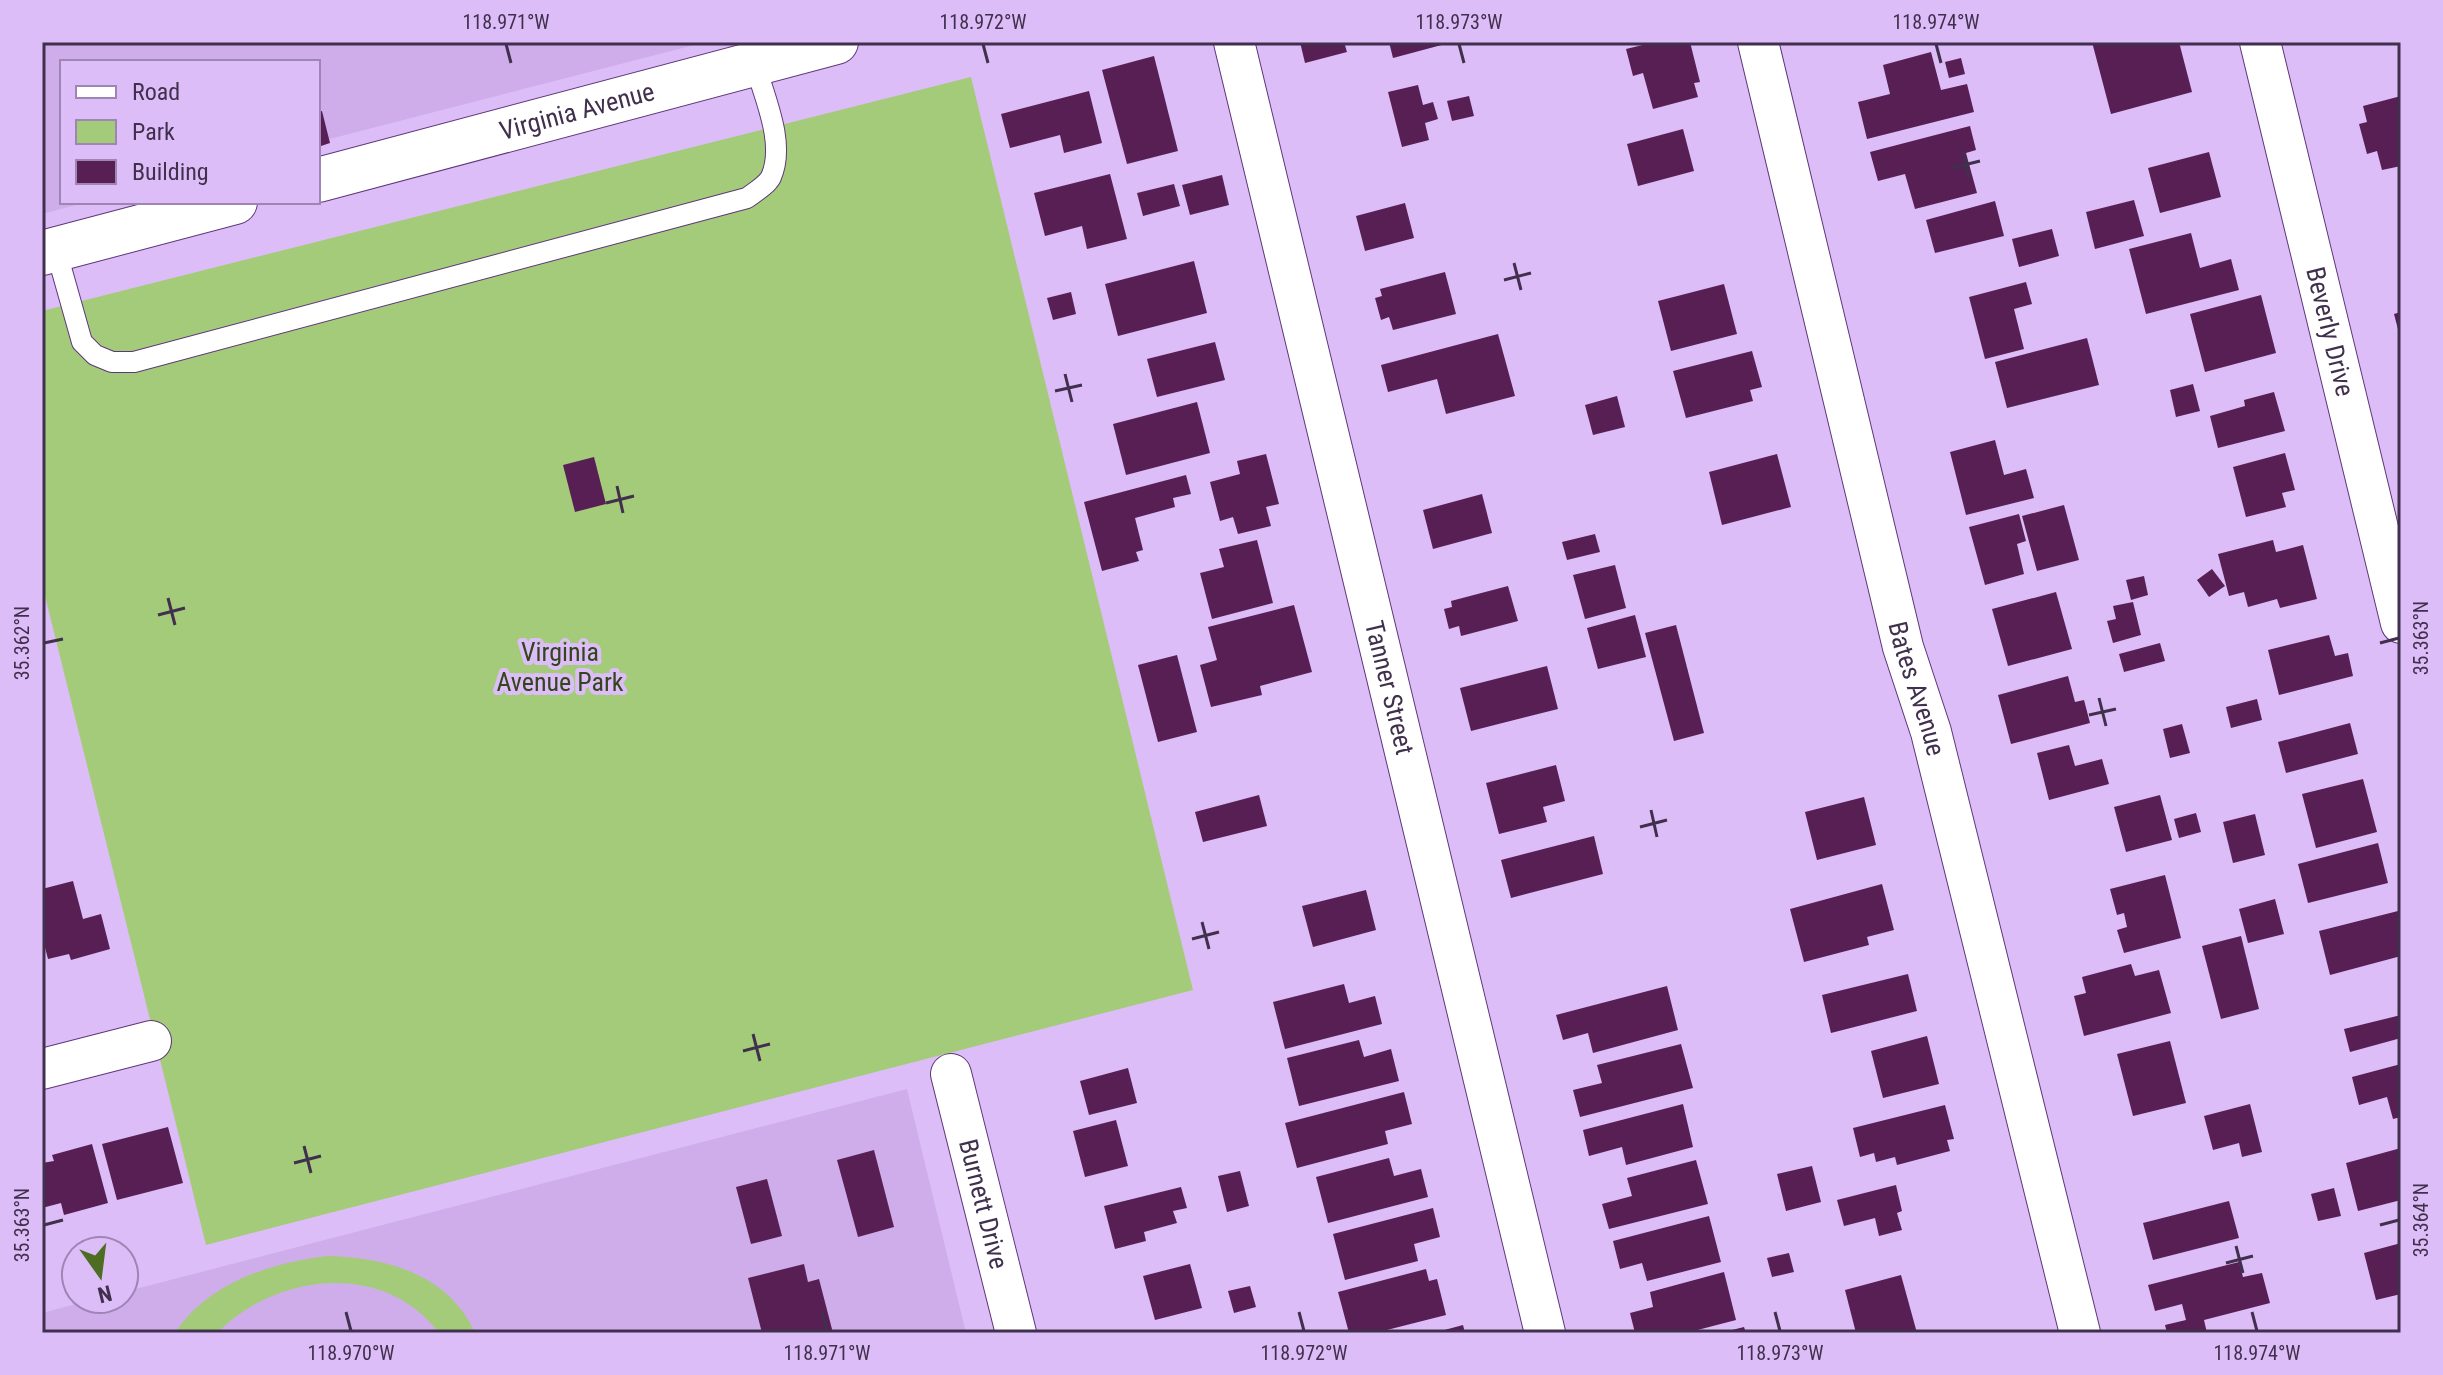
<svg xmlns="http://www.w3.org/2000/svg" width="2443" height="1375" font-family="'Roboto Condensed',sans-serif">
<style>
.built{fill:#cfadeb}
.green{fill:#a4cb7a}
.building{fill:#571f54}
.lines{fill:none;stroke-linecap:round;stroke-linejoin:round}
.lane-casing{stroke:#5d3878;stroke-width:22}
.street-casing{stroke:#5d3878;stroke-width:42}
.secondary-casing{stroke:#5d3878;stroke-width:46}
.lane{stroke:#fff;stroke-width:20}
.street{stroke:#fff;stroke-width:40}
.secondary{stroke:#fff;stroke-width:44}
.ticks{fill:none;stroke:#40304d;stroke-width:3}
.labels{text-anchor:middle;stroke-width:8;stroke-linejoin:round;paint-order:stroke}
.street-label{font-size:26px;fill:#40304d;stroke:#ddbdf8}
.park-label{font-size:26px;fill:#32451b;stroke:#ddbdf8}
.neatline{fill:none;stroke:#40304d;stroke-width:3}
.ticks-label{font-size:20px;text-anchor:middle;fill:#40304d}
</style>
<rect width="100%" height="100%" fill="#ddbdf8"/>
<!-- built -->
<g class="built">
<polygon points="42,42 706,42 318,142 318,62 62,62 62,202 87,202 42,214"/>
<polygon points="907,1089 966,1333 42,1333 42,1313 95,1299 124,1299 124,1292"/>
</g>
<!-- green -->
<g class="green">
<polygon points="971,77 1193,990 206,1245 42,584 42,311"/>
<path d="M327 1256C385 1257 449 1274 475 1333H439C384 1260 276 1273 217 1333H175C208 1283 270 1263 327 1256Z"/>
</g>
<!-- building -->
<g class="building">
<polygon points="1300,42 1344,42 1347,52 1305,63"/>
<polygon points="1389,42 1449,42 1449,43 1393,58"/>
<polygon points="1655,42 1690,42 1700,82 1694,83 1698,97 1653,109 1643,73 1633,76 1626,49"/>
<polygon points="2092,42 2179,42 2192,92 2111,114"/>
<polygon points="1931,52 1941,90 1967,84 1974,112 1867,139 1858,102 1890,94 1883,65"/>
<polygon points="1154,56 1178,151 1127,164 1102,70"/>
<polygon points="1961,58 1965,74 1949,78 1945,62"/>
<polygon points="1418,85 1423,105 1433,102 1438,119 1425,123 1429,140 1402,147 1388,92"/>
<polygon points="1089,91 1102,143 1064,153 1060,135 1010,148 1001,114"/>
<polygon points="1469,96 1474,116 1452,121 1447,101"/>
<polygon points="2401,96 2401,166 2382,170 2377,151 2367,154 2359,124 2367,122 2363,106"/>
<polygon points="322,111 330,143 318,147 318,112"/>
<polygon points="1970,126 1976,150 1966,153 1977,193 1915,209 1905,174 1878,181 1870,152"/>
<polygon points="1683,129 1694,171 1638,186 1627,144"/>
<polygon points="2209,152 2221,197 2160,213 2148,168"/>
<polygon points="1110,174 1127,239 1087,249 1082,226 1045,236 1034,193"/>
<polygon points="1222,175 1229,205 1190,215 1182,185"/>
<polygon points="1174,184 1180,206 1143,216 1137,193"/>
<polygon points="2134,200 2144,236 2095,249 2086,212"/>
<polygon points="1995,201 2004,236 1935,253 1926,220"/>
<polygon points="1405,203 1414,238 1365,251 1356,216"/>
<polygon points="2052,229 2059,256 2019,267 2012,239"/>
<polygon points="2191,233 2200,268 2231,259 2239,290 2146,314 2129,249"/>
<polygon points="1194,261 1207,313 1118,336 1105,284"/>
<polygon points="1445,272 1456,314 1393,330 1389,317 1381,320 1375,298 1382,296 1380,289"/>
<polygon points="2026,282 2032,304 2014,309 2024,349 1985,359 1969,297"/>
<polygon points="1724,284 1737,334 1671,351 1658,301"/>
<polygon points="1071,292 1076,314 1053,320 1047,298"/>
<polygon points="2261,295 2276,353 2205,372 2190,314"/>
<polygon points="2401,312 2401,336 2400,337 2394,314"/>
<polygon points="1498,334 1515,396 1446,414 1437,379 1388,392 1381,365"/>
<polygon points="2087,338 2099,385 2007,408 1995,362"/>
<polygon points="1215,342 1225,380 1157,397 1147,359"/>
<polygon points="1752,351 1762,387 1750,390 1753,401 1686,418 1673,371"/>
<polygon points="2193,384 2200,411 2176,417 2170,390"/>
<polygon points="2274,392 2285,431 2218,448 2210,416 2245,406 2244,400"/>
<polygon points="1617,396 1625,427 1593,435 1585,405"/>
<polygon points="1197,402 1210,453 1126,475 1113,424"/>
<polygon points="1995,440 2004,475 2026,469 2034,498 1966,515 1950,452"/>
<polygon points="2285,453 2295,490 2282,493 2286,507 2246,517 2233,467"/>
<polygon points="1266,454 1279,504 1266,507 1271,526 1238,534 1233,517 1220,521 1210,482 1240,474 1237,461"/>
<polygon points="1777,454 1791,507 1722,525 1709,472"/>
<polygon points="594,457 606,504 575,512 563,465"/>
<polygon points="1186,475 1191,494 1173,498 1175,507 1135,518 1143,550 1136,552 1139,561 1102,571 1084,502"/>
<polygon points="1482,494 1492,533 1433,549 1423,510"/>
<polygon points="2064,505 2079,560 2037,571 2022,516"/>
<polygon points="2019,514 2026,541 2017,544 2024,574 1985,585 1969,527"/>
<polygon points="1595,534 1600,552 1567,560 1562,542"/>
<polygon points="1257,540 1273,603 1212,619 1200,573 1224,567 1219,549"/>
<polygon points="2273,540 2276,552 2303,545 2317,599 2280,608 2277,599 2248,607 2244,592 2229,596 2218,554"/>
<polygon points="1615,565 1626,608 1585,619 1573,575"/>
<polygon points="2212,569 2225,586 2209,597 2197,580"/>
<polygon points="2144,576 2148,595 2131,600 2126,580"/>
<polygon points="1508,586 1518,621 1461,636 1459,626 1449,629 1444,609 1452,607 1451,601"/>
<polygon points="2056,592 2072,649 2008,666 1992,609"/>
<polygon points="2133,602 2141,635 2113,643 2107,621 2116,619 2113,606"/>
<polygon points="1294,605 1312,672 1260,686 1262,695 1211,707 1200,665 1217,660 1208,627"/>
<polygon points="1635,615 1646,657 1598,669 1587,628"/>
<polygon points="1676,625 1704,733 1674,741 1645,633"/>
<polygon points="2329,635 2335,656 2348,653 2353,676 2279,695 2268,650"/>
<polygon points="2160,643 2165,661 2124,672 2119,654"/>
<polygon points="1177,655 1197,732 1158,742 1138,665"/>
<polygon points="1547,666 1558,709 1471,731 1460,688"/>
<polygon points="2068,676 2075,702 2084,700 2090,723 2011,744 1998,695"/>
<polygon points="2257,699 2262,720 2231,728 2226,707"/>
<polygon points="2350,723 2358,754 2286,773 2278,742"/>
<polygon points="2182,724 2190,753 2170,758 2163,729"/>
<polygon points="2069,745 2075,766 2102,759 2109,784 2049,800 2037,753"/>
<polygon points="1556,765 1565,801 1543,807 1547,822 1499,834 1486,783"/>
<polygon points="2363,779 2377,832 2316,848 2302,794"/>
<polygon points="1259,795 1267,826 1203,842 1195,812"/>
<polygon points="2160,795 2172,840 2126,852 2114,807"/>
<polygon points="1864,797 1876,845 1817,860 1805,812"/>
<polygon points="2196,813 2201,832 2179,838 2174,819"/>
<polygon points="2255,814 2265,855 2233,863 2223,822"/>
<polygon points="1594,836 1603,874 1511,898 1501,860"/>
<polygon points="2378,843 2388,883 2308,903 2298,864"/>
<polygon points="2165,875 2181,938 2124,953 2117,930 2127,927 2124,913 2117,915 2110,889"/>
<polygon points="73,881 83,919 101,914 110,949 71,960 69,954 48,959 42,936 42,889"/>
<polygon points="1882,884 1894,930 1867,937 1869,945 1804,962 1790,909"/>
<polygon points="1366,890 1376,930 1313,947 1302,906"/>
<polygon points="2275,899 2284,934 2248,943 2239,909"/>
<polygon points="2398,911 2401,923 2401,956 2330,975 2319,931"/>
<polygon points="2241,936 2259,1009 2221,1019 2202,946"/>
<polygon points="2131,964 2135,976 2159,970 2171,1013 2084,1036 2074,996 2086,993 2082,977"/>
<polygon points="1908,974 1917,1011 1831,1033 1822,995"/>
<polygon points="1344,984 1349,1003 1375,996 1382,1024 1285,1049 1273,1002"/>
<polygon points="1667,986 1678,1030 1593,1053 1588,1033 1563,1040 1556,1015"/>
<polygon points="2401,1015 2401,1038 2350,1052 2344,1029"/>
<polygon points="1927,1036 1939,1084 1883,1098 1871,1051"/>
<polygon points="1359,1040 1364,1057 1391,1049 1399,1081 1299,1106 1287,1058"/>
<polygon points="2170,1041 2186,1103 2133,1116 2117,1054"/>
<polygon points="1681,1044 1693,1088 1580,1117 1573,1090 1602,1083 1597,1065"/>
<polygon points="2401,1064 2401,1117 2393,1119 2387,1097 2359,1105 2352,1077"/>
<polygon points="1128,1068 1137,1103 1089,1115 1080,1081"/>
<polygon points="1404,1092 1412,1124 1385,1131 1388,1144 1297,1168 1285,1123"/>
<polygon points="1683,1104 1693,1147 1626,1165 1622,1147 1589,1156 1583,1130"/>
<polygon points="2250,1104 2262,1152 2242,1157 2239,1143 2213,1150 2204,1116"/>
<polygon points="1945,1105 1954,1139 1947,1140 1950,1151 1897,1165 1895,1157 1876,1162 1874,1153 1860,1157 1853,1128"/>
<polygon points="1116,1120 1128,1166 1085,1177 1073,1131"/>
<polygon points="168,1127 183,1183 117,1200 102,1144"/>
<polygon points="92,1144 108,1203 64,1215 61,1203 42,1208 42,1163 54,1161 52,1155"/>
<polygon points="2401,1148 2401,1200 2358,1211 2346,1163"/>
<polygon points="874,1150 894,1227 858,1237 837,1160"/>
<polygon points="1389,1158 1394,1176 1421,1169 1428,1197 1328,1223 1316,1177"/>
<polygon points="1696,1160 1708,1204 1609,1229 1602,1204 1632,1196 1627,1178"/>
<polygon points="1812,1166 1821,1202 1786,1211 1777,1174"/>
<polygon points="1240,1171 1249,1206 1227,1212 1218,1176"/>
<polygon points="767,1179 782,1236 751,1244 736,1187"/>
<polygon points="1896,1185 1902,1211 1897,1213 1902,1230 1879,1236 1875,1218 1844,1226 1837,1200"/>
<polygon points="1181,1187 1187,1208 1173,1211 1177,1223 1144,1232 1146,1241 1115,1249 1104,1206"/>
<polygon points="2334,1188 2341,1216 2318,1221 2311,1194"/>
<polygon points="2229,1201 2239,1238 2153,1260 2143,1223"/>
<polygon points="1433,1208 1440,1237 1414,1244 1418,1261 1345,1280 1333,1234"/>
<polygon points="1709,1216 1721,1262 1647,1281 1642,1263 1620,1269 1613,1241"/>
<polygon points="2401,1243 2401,1294 2376,1300 2364,1253"/>
<polygon points="1789,1253 1794,1272 1772,1277 1767,1258"/>
<polygon points="2239,1262 2243,1277 2262,1273 2270,1303 2204,1320 2207,1333 2167,1333 2165,1325 2186,1320 2182,1304 2155,1311 2148,1285"/>
<polygon points="804,1264 808,1282 819,1279 833,1333 762,1333 748,1278"/>
<polygon points="1190,1264 1202,1308 1155,1320 1143,1276"/>
<polygon points="1426,1269 1429,1281 1437,1279 1446,1315 1375,1333 1349,1333 1338,1292"/>
<polygon points="1724,1272 1736,1320 1686,1333 1635,1333 1630,1313 1653,1307 1650,1292"/>
<polygon points="1901,1275 1917,1333 1856,1333 1845,1290"/>
<polygon points="1250,1286 1256,1307 1234,1313 1228,1291"/>
<polygon points="1463,1325 1465,1333 1437,1333 1437,1332"/>
<polygon points="1744,1327 1746,1333 1724,1333 1724,1332"/>
</g>
<g class="lines">
<!-- lane casing -->
<g class="lane-casing">
<path id="lane" d="M56 250 82 342 95 355 112 362H134L747 198C755 192 767 185 771 177 786 143 764 97 755 64"/>
</g>
<!-- street casing -->
<g class="street-casing">
<g id="street">
<path id="s1" d="M1234 42 1545 1333"/>
<path id="s2" d="M1758 42 1903 647 1931 732 2080 1333"/>
<path id="s3" d="M2260 42 2401 623"/>
<polyline points="42,1069 151,1041"/>
<path id="s4" d="M951 1074 1016 1333"/>
</g>
</g>
<!-- secondary casing -->
<g class="secondary-casing">
<g id="secondary">
<path id="s5" d="M318 180 836 42"/>
<polyline points="42,253 235,202"/>
</g>
</g>
<!-- lane -->
<use href="#lane" class="lane"/>
<!-- street -->
<use href="#street" class="street"/>
<!-- secondary -->
<use href="#secondary" class="secondary"/>
</g>
<!-- ticks -->
<path class="ticks" d="M506 44 511 63M983 44 988 63M1459 44 1464 63M1936 44 1941 63M1963 151 1969 178M1952 168 1980 161M1514 263 1521 290M1504 280 1531 273M1065 374 1072 402M1055 391 1082 385M617 486 623 513M606 503 634 496M168 598 175 625M158 615 185 608M44 643 63 639M2380 643 2399 638M2099 698 2106 726M2089 715 2116 709M1651 810 1657 837M1640 827 1667 820M1202 922 1209 949M1192 939 1219 932M753 1034 760 1061M743 1051 770 1044M304 1146 311 1173M294 1163 321 1156M44 1225 63 1220M2380 1225 2399 1220M2236 1246 2243 1273M2226 1263 2253 1256M346 1312 351 1331M822 1312 827 1331M1299 1312 1304 1331M1775 1312 1780 1331M2252 1312 2257 1331"/>
<g class="labels">
<!-- street labels -->
<g class="street-label">
<text dy="9" stroke="none"><textPath href="#s5" startOffset="268">Virginia Avenue</textPath></text>
<text dy="9" stroke="none"><textPath href="#s3" startOffset="298">Beverly Drive</textPath></text>
<text dy="9" stroke="none"><textPath href="#s1" startOffset="664">Tanner Street</textPath></text>
<text dy="9" stroke="none"><textPath href="#s2" startOffset="666">Bates Avenue</textPath></text>
<text dy="9" stroke="none"><textPath href="#s4" startOffset="134">Burnett Drive</textPath></text>
</g>
<!-- park labels -->
<g class="park-label">
<text x="560" y="661">Virginia<tspan x="560" dy="30">Avenue Park</tspan></text>
</g>
</g>
<!-- border -->
<rect width="2443" height="1375" fill="none" stroke="#ddbdf8" stroke-width="88"/>
<!-- legend -->
<rect x="60" y="60" width="260" height="144" fill="#ddbdf8" stroke="#9e85b4" stroke-width="2"/>
<rect x="76" y="86" width="40" height="12" fill="#ffffff" stroke="#9e85b4" stroke-width="2"/>
<text x="132" y="100" font-size="24" fill="#40304d">Road</text>
<rect x="76" y="120" width="40" height="24" fill="#a4cb7a" stroke="#9e85b4" stroke-width="2"/>
<text x="132" y="140" font-size="24" fill="#40304d">Park</text>
<rect x="76" y="160" width="40" height="24" fill="#571f54" stroke="#9e85b4" stroke-width="2"/>
<text x="132" y="180" font-size="24" fill="#40304d">Building</text>
<!-- north arrow -->
<g transform="translate(100 1275) rotate(166)"><circle r="38" fill="#ddbdf8" stroke="#9e85b4" stroke-width="2"/>
<path d="M0-6L14 30L0 20L-14 30Z" fill="#4d6d23"/>
<text y="-12" font-size="22" font-weight="bold" text-anchor="middle" fill="#40304d">N</text>
</g>
<rect x="44" y="44" width="2355" height="1287" class="neatline"/>
<g class="ticks-label">
<text x="506" y="29">118.971°W</text>
<text x="983" y="29">118.972°W</text>
<text x="1459" y="29">118.973°W</text>
<text x="1936" y="29">118.974°W</text>
<text transform="translate(2421 638) rotate(-90)" y="7">35.363°N</text>
<text transform="translate(22 643) rotate(-90)" y="7">35.362°N</text>
<text transform="translate(2421 1220) rotate(-90)" y="7">35.364°N</text>
<text transform="translate(22 1225) rotate(-90)" y="7">35.363°N</text>
<text x="351" y="1360">118.970°W</text>
<text x="827" y="1360">118.971°W</text>
<text x="1304" y="1360">118.972°W</text>
<text x="1780" y="1360">118.973°W</text>
<text x="2257" y="1360">118.974°W</text>
</g>
</svg>
